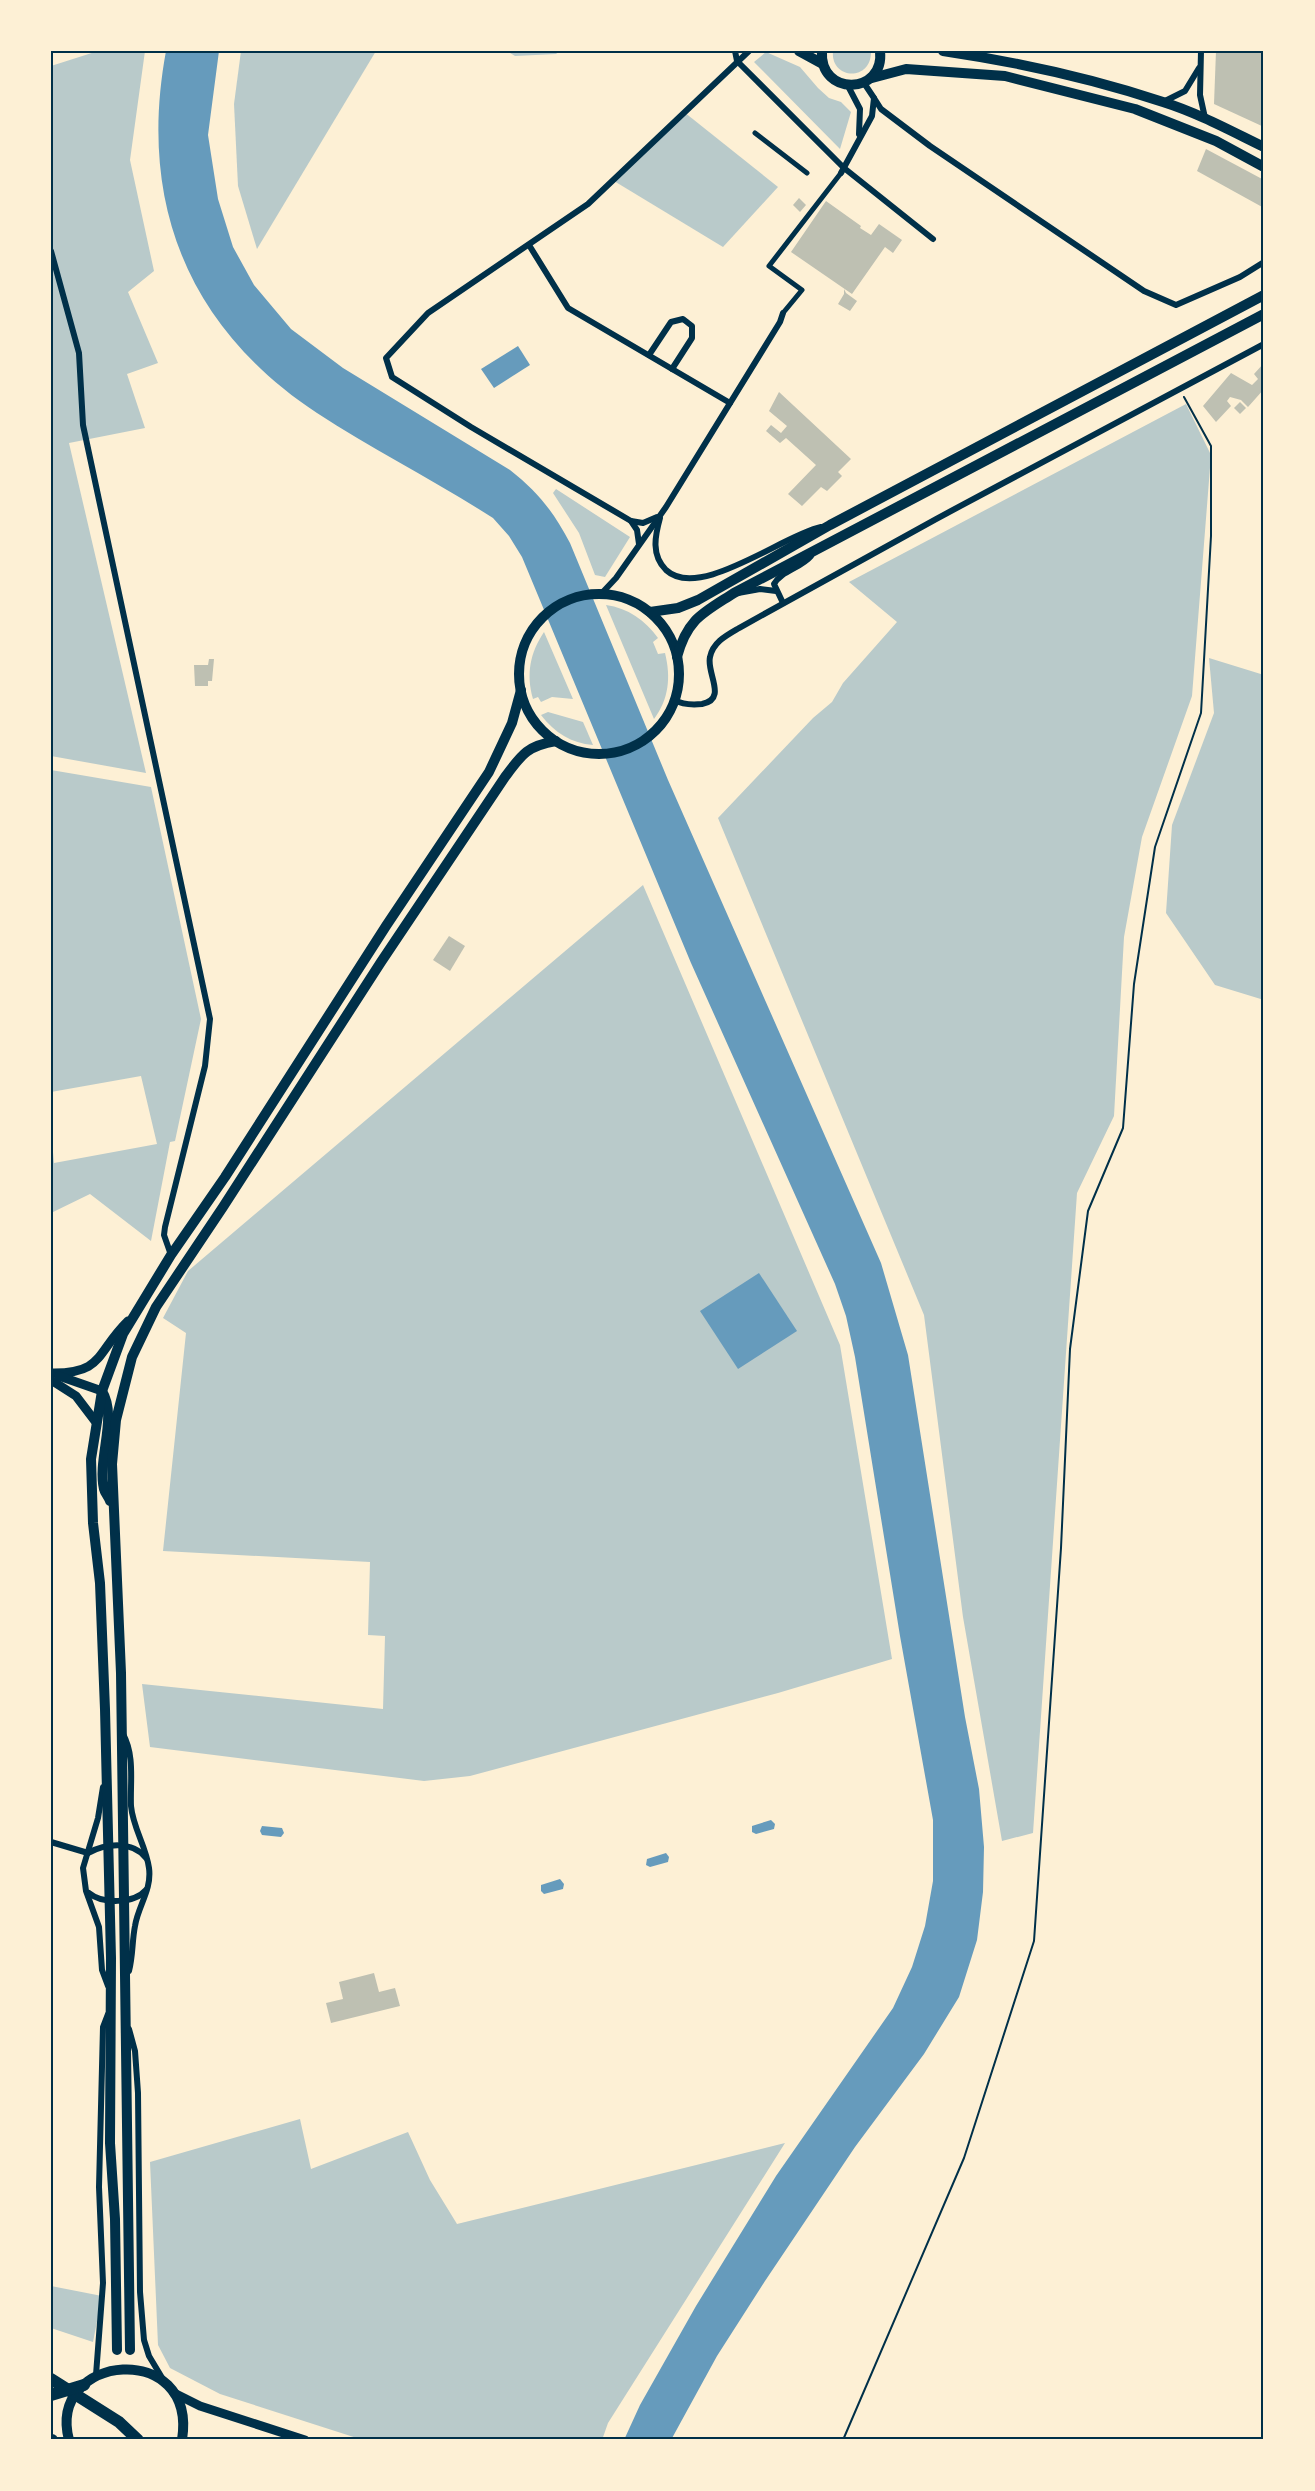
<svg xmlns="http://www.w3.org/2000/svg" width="1315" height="2491" font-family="'Public Sans',sans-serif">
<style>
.green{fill:#b9caca}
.water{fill:#669bbc}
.building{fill:#bec0b2}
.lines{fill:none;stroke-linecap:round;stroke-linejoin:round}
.path{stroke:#003049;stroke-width:2}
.pedestrian{stroke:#003049;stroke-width:5}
.minor{stroke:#003049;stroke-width:6}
.secondary{stroke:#003049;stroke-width:9}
.primary{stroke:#003049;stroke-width:10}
.motorway{stroke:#003049;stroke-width:12}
.neatline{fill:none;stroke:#003049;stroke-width:2}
</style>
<rect width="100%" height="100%" fill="#fdf0d5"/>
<!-- green -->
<g class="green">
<polygon points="98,51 145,51 130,160 154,271 128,292 158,363 127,374 145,428 69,443 146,773 51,756 51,66"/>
<polygon points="241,51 376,51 257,249 238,186 234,104"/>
<polygon points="507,51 560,51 556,54 515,56"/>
<path d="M833 51H871C872 82 830 80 833 51Z"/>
<polygon points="766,52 800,67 818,88 829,98 841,102 851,112 840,149 754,62"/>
<polygon points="684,112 778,187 723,247 614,181"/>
<polygon points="1186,404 1211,455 1192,696 1142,837 1124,937 1114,1116 1077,1193 1033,1833 1002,1841 963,1617 924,1315 718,818 813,718 832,702 843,683 897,622 849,582"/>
<polygon points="556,489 630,537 605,577 595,575 579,533 553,493"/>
<path d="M606 605C628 608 645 620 658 638L653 642 658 654 665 653C671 677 669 699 654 719Z"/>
<path d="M544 632 573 699 552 697 541 702 538 697 533 699C526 674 530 653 544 632Z"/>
<polygon points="1209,658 1264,675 1264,1000 1215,985 1166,913 1172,825 1214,713"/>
<path d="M548 712 583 722 593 745C571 743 555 733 541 715Z"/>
<polygon points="51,770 151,787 201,1019 175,1141 170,1142 151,1241 90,1194 51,1213 51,1130 54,1163 157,1144 141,1076 51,1092"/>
<polygon points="643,885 840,1345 892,1659 778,1693 470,1776 424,1781 150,1747 142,1684 383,1709 385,1636 368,1635 370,1562 163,1551 186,1333 163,1318 188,1271"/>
<polygon points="300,2119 311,2169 408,2132 430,2180 457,2224 785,2143 608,2423 602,2440 363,2440 220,2394 170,2368 158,2345 150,2162"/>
<polygon points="51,2286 102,2296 93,2342 51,2328"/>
</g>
<!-- water -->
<g class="water">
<path d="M166 51H219L208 135 218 199 233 247 254 285 291 329 343 368 510 470C538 492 553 511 570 543L668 780 881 1263 908 1355 965 1717 979 1789 984 1847 983 1892 977 1940 959 1997 924 2054 855 2147 765 2281 717 2356 671 2440H624L640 2405 696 2306 776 2176 893 2008 912 1967 925 1926 933 1881V1820L900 1636 855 1357 846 1316 835 1284 691 963 522 557 509 536 493 518C435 481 374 450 317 413 187 327 138 202 166 51Z"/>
<polygon points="518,346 530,365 494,388 481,369"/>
<polygon points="759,1273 797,1331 738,1369 700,1311"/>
<polygon points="771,1820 775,1824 774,1829 756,1834 752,1832 752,1826"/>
<polygon points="262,1826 282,1828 284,1833 281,1837 262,1835 260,1831"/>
<polygon points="666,1853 669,1857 668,1862 650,1867 646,1865 647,1859"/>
<polygon points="560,1879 564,1884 563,1889 544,1894 541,1891 541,1885"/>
</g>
<!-- building -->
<g class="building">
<polygon points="1216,51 1264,51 1264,127 1214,104"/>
<polygon points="1206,149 1264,180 1264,208 1197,171"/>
<polygon points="799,198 806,205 800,212 793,205"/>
<polygon points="826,201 861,226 860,228 871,235 879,224 902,240 893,253 885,247 852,294 791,252"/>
<polygon points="844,289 846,293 857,301 850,311 838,304 844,294"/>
<polygon points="1264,363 1264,389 1248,407 1241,400 1230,397 1227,401 1231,406 1216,422 1203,406 1231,373 1252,385 1258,379 1254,374"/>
<polygon points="779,392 851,459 838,472 842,476 827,491 821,487 802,506 788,494 816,465 786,438 780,443 766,431 771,425 781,433 787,426 769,411"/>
<polygon points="1240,402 1246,408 1240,414 1234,408"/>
<polygon points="209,659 214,659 212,681 208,681 208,686 195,686 194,665 208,665"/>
<polygon points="449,936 465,946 450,971 433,960"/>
<polygon points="374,1973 379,1992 395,1988 400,2006 331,2023 326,2003 343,1999 339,1982"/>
</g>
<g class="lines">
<!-- path -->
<polyline class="path" points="843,2440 964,2158 1034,1941 1061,1548 1070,1349 1088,1211 1123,1128 1134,984 1155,847 1201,713 1211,536 1211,446 1184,397"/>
<!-- pedestrian -->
<g class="pedestrian">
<polyline points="755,133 807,173"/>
<polyline points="783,313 802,290 769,266 841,173"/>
</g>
<!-- minor -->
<g class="minor">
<polyline points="735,51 737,61 844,168 933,239"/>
<polyline points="1201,51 1200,95 1205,118"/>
<polyline points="848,86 860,109 859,134"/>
<polyline points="874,98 881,109 930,146 1144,291 1176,305 1240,277 1264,262"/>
<polyline points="1165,101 1185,91 1199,68"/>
<polyline points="841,173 872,116 874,98 864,83"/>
<polyline points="529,245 568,308 730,403"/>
<polyline points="51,251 79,353 83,425 210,1019 205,1066 165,1227 164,1235 171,1255"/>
<polyline points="649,355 671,322 683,319 692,326 692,338 672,369"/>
<path d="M660 518C655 536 651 555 666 570 699 601 783 535 821 527"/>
<polyline points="631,521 643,523 657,517"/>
<polyline points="639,544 637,530 631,521 471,427 392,377 386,358 428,313 588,204 749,51"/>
<polyline points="738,593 760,589 776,591"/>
<polyline points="601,594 616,578 666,507 780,322 783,313"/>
<path d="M783 603 774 584C781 571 801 568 811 556"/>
<path d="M675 700C683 705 692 705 702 704 728 699 706 673 710 657 713 642 727 635 739 628L936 519 1264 344"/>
<path d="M123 1734C135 1756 130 1782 131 1806 133 1828 146 1846 149 1868 152 1890 138 1906 135 1926 132 1941 133 1956 129 1971"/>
<polyline points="103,1787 98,1818 83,1868 86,1891 99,1927 102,1970 108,1986"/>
<polyline points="51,1842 88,1853"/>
<path d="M88 1853C105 1844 132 1840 146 1858"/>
<path d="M89 1893C102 1904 134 1904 146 1890"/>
<polyline points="129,2029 135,2051 138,2093 140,2292 144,2340 149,2356 164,2381"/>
<polyline points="96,2375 103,2283 99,2187 103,2027 108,2014"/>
</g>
<!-- secondary -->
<g class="secondary">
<path d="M51 1373C104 1374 96 1352 128 1321"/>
<polyline points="59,1376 102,1391"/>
<polyline points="51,1380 76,1396 95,1421"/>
<polyline points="174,2393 200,2406 305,2440"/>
</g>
<!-- primary -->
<g class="primary">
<polyline points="799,51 821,63"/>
<path d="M822 51C819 97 885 95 880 51"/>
<path d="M943 51C1017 62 1091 78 1163 102 1198 113 1231 131 1264 147"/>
<polyline points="872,78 906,69 1005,76 1135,109 1216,141 1264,167"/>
<circle cx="599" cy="674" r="80"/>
<polyline points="650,612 678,608 698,600 830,525 1264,295"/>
<path d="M677 657C687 619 703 613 734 593L1264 314"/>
<path d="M102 1391C118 1417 97 1459 104 1489 105 1493 109 1497 110 1501"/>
<polyline points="117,2350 115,2219 110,2143 111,1958 105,1709 100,1583 93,1523 91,1459 102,1391 123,1334 171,1255 225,1177 386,926 489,772 512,723 521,690"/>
<path d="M130 2350 121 1673 112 1464 116 1420 132 1357 156 1307 223 1207 381 962 505 777C522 754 527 746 556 741"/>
<path d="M69 2440C46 2353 198 2339 182 2440"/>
</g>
<!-- motorway -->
<g class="motorway">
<polyline points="51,2379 119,2422 138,2440"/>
<polyline points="51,2395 84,2385"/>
<polyline points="51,2440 52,2440"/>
</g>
</g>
<!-- border -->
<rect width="1315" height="2491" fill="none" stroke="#fdf0d5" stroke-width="105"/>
<rect x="52" y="52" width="1210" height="2386" class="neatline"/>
</svg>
